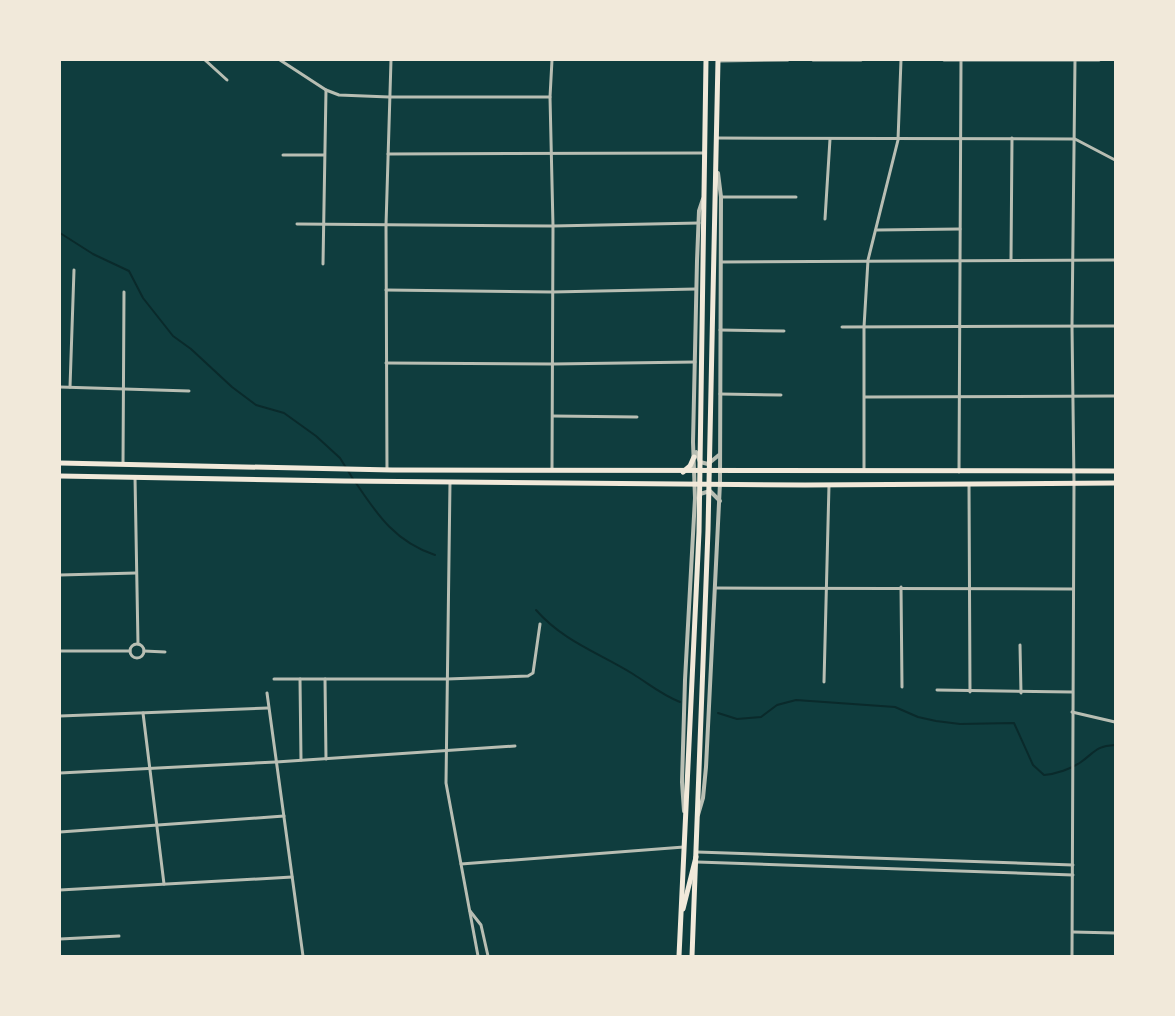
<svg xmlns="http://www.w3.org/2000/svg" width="1175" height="1016" font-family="'Varela Round',sans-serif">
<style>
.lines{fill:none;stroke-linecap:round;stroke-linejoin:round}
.stream{stroke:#0a2a2b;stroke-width:2}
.minor{stroke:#b8beb3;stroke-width:3}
.tertiary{stroke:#b8beb3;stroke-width:4}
.primary{stroke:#f1e9da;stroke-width:5}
.trunk{stroke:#f1e9da;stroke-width:5}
</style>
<rect width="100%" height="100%" fill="#0f3d3e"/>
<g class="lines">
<!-- stream -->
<g class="stream">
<polyline points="60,233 93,254 129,271 143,298 173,336 191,349 232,387 256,405 284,413 316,436 340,458 353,479"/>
<path d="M356 483C378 516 396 542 435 555"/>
<path d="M536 610C563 641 599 653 633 674 649 684 662 695 680 702"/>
<path d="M718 713 737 719 761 717 777 705 796 700 895 707 918 717 936 721 960 724 1014 723 1033 765 1044 775C1056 774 1071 769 1081 762 1095 752 1096 746 1115 745"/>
</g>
<!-- minor -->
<g class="minor">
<polyline points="205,60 227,80"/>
<polyline points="280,60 326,90 339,95 389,97 550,97"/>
<polyline points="552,60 550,97 553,226 552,470"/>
<polyline points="813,60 861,60"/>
<polyline points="944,60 1099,60"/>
<polyline points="718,61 788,60"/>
<polyline points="717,138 1075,139 1115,160"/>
<polyline points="388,154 704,153"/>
<polyline points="283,155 324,155"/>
<polyline points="721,197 796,197"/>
<polyline points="825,219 830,139"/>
<polyline points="297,224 553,226 699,223"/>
<polyline points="877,230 960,229"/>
<polyline points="1011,260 1012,138"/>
<polyline points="721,262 1115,260"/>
<polyline points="323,264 326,90"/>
<polyline points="386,290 552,292 696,289"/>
<polyline points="842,327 1115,326"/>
<polyline points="720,330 784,331"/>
<polyline points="386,363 553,364 695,362"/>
<polyline points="60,387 189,391"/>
<polyline points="70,387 74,270"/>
<polyline points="720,394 781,395"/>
<polyline points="865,397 1115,396"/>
<polyline points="553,416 637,417"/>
<polyline points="123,464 124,292"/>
<polyline points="387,470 386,225 391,60"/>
<polyline points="864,471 864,327 868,260 898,140 901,60"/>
<polyline points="959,472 961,60"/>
<polyline points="135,477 138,644"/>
<polyline points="450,482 446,783 478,956"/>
<polyline points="969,484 970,692"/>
<polyline points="60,575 136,573"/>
<polyline points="901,587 902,687"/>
<polyline points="715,588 1073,589"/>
<circle cx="137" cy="651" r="7"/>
<polyline points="1020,645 1021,693"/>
<polyline points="60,651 130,651"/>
<polyline points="144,651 165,652"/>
<polyline points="274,679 447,679 528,676 533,673 540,624"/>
<polyline points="300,679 301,760"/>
<polyline points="325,679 326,759"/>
<polyline points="824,682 829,485"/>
<polyline points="937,690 1072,692"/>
<polyline points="267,693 303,956"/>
<polyline points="1072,712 1115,722"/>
<polyline points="143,713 164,884"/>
<polyline points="60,716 268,708"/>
<polyline points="60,773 276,762 515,746"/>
<polyline points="60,832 284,816"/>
<polyline points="697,852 1073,865"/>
<polyline points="697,862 1073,875"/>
<polyline points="461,864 684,847"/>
<polyline points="60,890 292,877"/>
<polyline points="470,911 481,925 488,956"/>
<polyline points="1073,932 1115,933"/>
<polyline points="60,939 119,936"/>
<polyline points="1072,956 1074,483 1072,326 1075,60"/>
</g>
<!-- tertiary -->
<g class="tertiary">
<polyline points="696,452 700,462 708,464 719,455"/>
<polyline points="700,494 710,491 720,501"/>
<polyline points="684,811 682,782 685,680 695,498 693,442 697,261 699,211 703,199"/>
<polyline points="698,815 703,798 706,767 720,483 721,197 718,173"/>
</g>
<!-- primary -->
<g class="primary">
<polyline points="60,463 392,470 1115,471"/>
<polyline points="683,472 690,466 694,457"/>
<polyline points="60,476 344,481 805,485 1115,483"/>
</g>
<!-- trunk -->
<g class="trunk">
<polyline points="683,909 696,857"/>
<polyline points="679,956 699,532 706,60"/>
<polyline points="692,956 708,530 718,60"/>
</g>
</g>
<!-- border -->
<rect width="1175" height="1016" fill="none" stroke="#f1e9da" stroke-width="122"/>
</svg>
